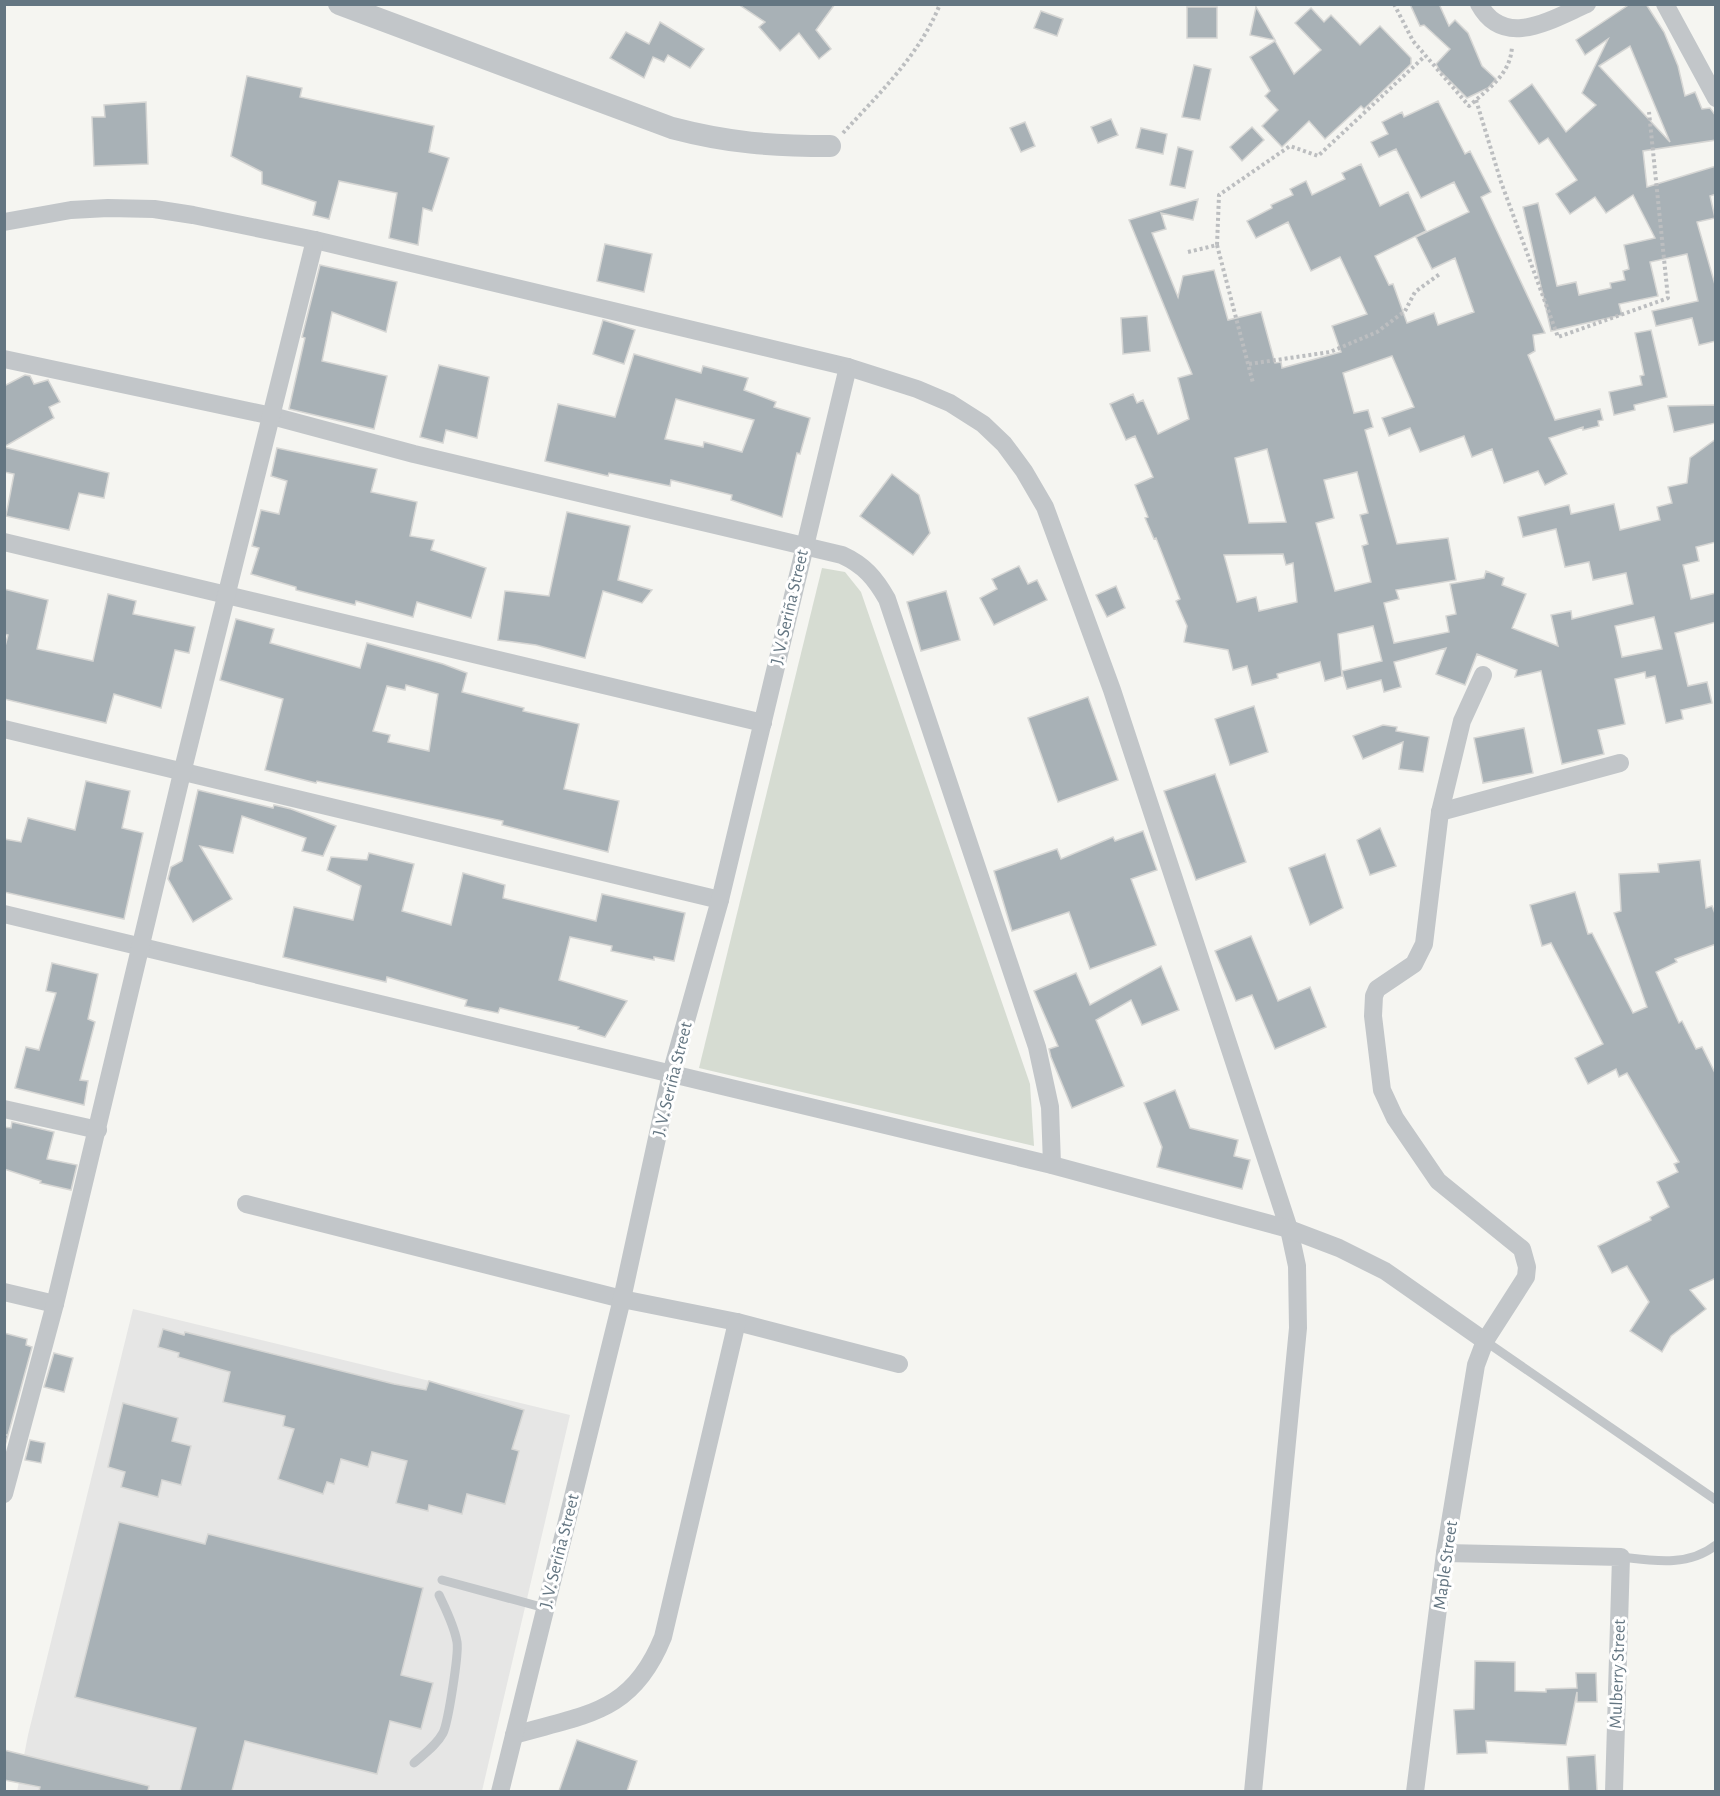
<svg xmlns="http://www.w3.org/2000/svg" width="1720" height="1796" font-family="'Alegreya Sans',sans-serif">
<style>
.built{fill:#e6e6e5}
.green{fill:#d6dcd2}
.building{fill:#a8b1b6;stroke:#d6d6d4;stroke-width:1.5;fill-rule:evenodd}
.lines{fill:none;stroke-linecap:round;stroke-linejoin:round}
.path{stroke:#bcbec0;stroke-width:4;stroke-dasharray:3 3;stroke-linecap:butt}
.service{stroke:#c2c6c9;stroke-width:9}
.minor{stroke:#c2c6c9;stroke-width:18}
.tertiary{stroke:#c2c6c9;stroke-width:22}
.labels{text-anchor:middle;stroke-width:6;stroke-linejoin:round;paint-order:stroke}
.street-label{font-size:18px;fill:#647682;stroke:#fff}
</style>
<rect width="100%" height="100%" fill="#f5f5f1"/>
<!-- built -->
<polygon class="built" points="133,1309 570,1415 482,1791 17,1792 28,1735"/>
<!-- green -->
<polygon class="green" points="822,568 845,572 861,592 1030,1084 1034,1146 699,1068"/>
<!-- building -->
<g class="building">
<polygon points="738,4 835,4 816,30 831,49 819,59 799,33 780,51 759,27 765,22"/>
<polygon points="1410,4 1439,4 1449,26 1455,20 1468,33 1482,66 1496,79 1488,88 1467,98 1440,71 1436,64 1450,49 1424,25 1420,26"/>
<path d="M1630 4H1646L1664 32 1678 66 1685 96 1695 92 1702 109 1710 108 1716 116V140L1643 151 1647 187 1716 166V194L1710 196 1715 218 1697 222 1716 288V341L1699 345 1692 318 1656 326 1652 311 1698 301 1687 254 1650 262 1658 296 1619 304 1622 315 1551 331 1523 207 1538 203 1557 286 1576 282 1579 295 1611 288 1610 283 1625 280 1623 271 1629 269 1624 245 1655 238 1633 195 1606 213 1595 197 1570 214 1556 194 1577 180 1548 138 1539 144 1509 101 1532 84 1566 132 1596 105 1582 93 1608 39 1585 55 1576 40ZM1630 46 1670 142 1599 66Z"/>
<rect x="1187" y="7" width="30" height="31"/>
<polygon points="1256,7 1275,40 1250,35"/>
<polygon points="1311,8 1324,22 1331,15 1360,45 1380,26 1411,58 1411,64 1364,109 1361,106 1325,139 1309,121 1282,147 1262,126 1278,110 1265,96 1270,91 1250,57 1275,41 1294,74 1321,50 1295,23"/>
<polygon points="1041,11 1063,19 1057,36 1034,28"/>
<polygon points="660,22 704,49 690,68 668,55 664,62 653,57 644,78 610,58 626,32 649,44"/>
<polygon points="1194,65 1211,69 1200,120 1182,117"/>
<polygon points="247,76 302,88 300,97 434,126 429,152 449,158 432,211 423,208 418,245 389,238 397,193 339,181 329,219 313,215 316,202 262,184 262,172 231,156"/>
<path d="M1438 101 1465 154 1470 151 1491 192 1481 197 1545 333 1533 335 1535 351 1528 355 1555 420 1600 409 1603 420 1598 421 1599 426 1583 430V427L1549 438 1567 474 1545 485 1538 471 1504 483 1492 449 1472 457 1464 436 1420 452 1410 428 1389 436 1382 418 1414 407 1392 356 1343 373 1354 413 1368 410 1373 427 1365 430 1397 544 1448 538 1456 580 1396 590 1399 599 1384 603 1394 643 1449 632 1446 616 1456 614 1450 584 1484 578 1486 571 1504 578 1502 585 1526 594 1512 628 1558 646 1551 615 1571 611 1572 619 1633 604 1626 573 1593 580 1589 562 1565 567 1556 529 1523 537 1518 517 1569 505 1571 514 1614 504 1620 530 1660 520 1657 507 1672 503 1668 487 1687 483 1690 458 1716 439V542L1696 547 1699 561 1683 565 1691 599 1716 593V622L1675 633 1688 686 1707 682 1712 703 1681 710 1683 719 1666 723 1655 676 1646 678 1645 672 1615 679 1625 724 1598 730 1604 754 1562 764 1541 671 1515 677 1517 670 1477 654 1465 685 1436 674 1446 648 1394 662 1401 687 1384 692 1381 680 1347 689 1342 671 1382 661 1373 626 1338 634 1342 676 1325 681 1320 662 1277 674 1278 678 1252 685 1247 666 1233 670 1228 650 1184 642 1187 626 1176 601 1180 599 1156 538 1154 539 1145 518 1148 517 1135 485 1153 477 1135 436 1126 440 1110 404 1133 394 1137 403 1143 400 1158 434 1189 419 1178 378 1192 374 1129 220 1198 199 1193 220 1161 213 1166 229 1152 233 1178 297 1183 276 1214 270 1228 320 1261 312 1275 363 1281 362 1282 368 1341 352 1332 326 1367 314 1340 257 1311 271 1288 222 1256 238 1247 221 1272 208 1271 205 1293 195 1290 189 1306 181 1312 195 1345 179 1342 173 1361 164 1380 206 1408 192 1426 231 1375 256 1389 285 1393 284 1407 323 1434 313 1438 325 1474 312 1455 258 1432 269 1416 237 1469 212 1454 182 1421 198 1396 149 1379 157 1371 142 1388 134 1382 122 1402 112 1404 117ZM1267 449 1286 522 1249 523 1235 458ZM1357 472 1368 513 1360 515 1368 544 1362 546 1371 582 1335 591 1316 523 1334 518 1324 480ZM1283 554 1286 565 1293 563 1297 602 1259 611 1256 597 1237 602 1224 555ZM1654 617 1662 649 1622 657 1615 626Z"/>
<polygon points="146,102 148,164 94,166 92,117 105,117 104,105"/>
<polygon points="1111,119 1118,135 1098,143 1091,127"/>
<polygon points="1025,122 1035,146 1021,152 1010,128"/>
<polygon points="1252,127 1264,140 1242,161 1230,147"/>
<polygon points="1141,128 1167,134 1163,154 1136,148"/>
<polygon points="1178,147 1193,151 1185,188 1170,185"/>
<polygon points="605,244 652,254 644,292 597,281"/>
<polygon points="320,265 397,282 386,332 332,312 322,361 387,376 374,429 289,409 305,338 302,337"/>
<polygon points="1147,316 1150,351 1123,354 1121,318"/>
<polygon points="603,320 635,330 624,364 593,354"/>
<polygon points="1651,330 1667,397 1634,405 1635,410 1614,415 1609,392 1642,385 1640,376 1644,375 1635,333"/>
<path d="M634 354 701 373 703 366 748 378 744 390 776 402 774 407 810 418 800 454 797 453 782 517 731 500 732 495 671 480 670 486 609 473 608 476 545 461 558 404 615 417ZM676 399 754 420 742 452 704 442 703 447 665 439Z"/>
<polygon points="439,365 489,377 477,438 446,430 443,443 420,437"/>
<polygon points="25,375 30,376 34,384 48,380 60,402 49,407 54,418 4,447 4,386"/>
<polygon points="1716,405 1716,423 1674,432 1668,406"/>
<polygon points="4,447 109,473 104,498 79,493 69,530 6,516 14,474 4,472"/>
<polygon points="277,448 377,469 371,492 417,502 410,536 434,540 431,550 486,568 471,618 417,602 413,617 356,601 355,605 296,590 296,587 251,574 259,548 252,546 261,510 279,514 287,481 271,476"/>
<polygon points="892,474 919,495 930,533 913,555 860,516"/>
<polygon points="567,512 630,526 618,580 652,590 642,603 603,591 585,658 536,645 498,640 505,591 549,596"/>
<polygon points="1019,566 1028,584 1037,580 1047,600 994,625 980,598 997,589 992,579"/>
<polygon points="1116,586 1125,608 1107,617 1096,595"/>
<polygon points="4,589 48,600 37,649 93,661 108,594 136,601 133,614 195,627 189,653 175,650 161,708 114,694 106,723 4,699 4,650 8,635 4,634"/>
<polygon points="946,591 960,640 921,651 907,602"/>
<path d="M236 619 274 629 270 643 360 668 367 643 443 664 467 673 462 692 524 708 523 711 579 724 564 789 619 801 608 852 502 825 503 821 317 781 316 783 265 770 283 699 220 680ZM406 685 438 694 429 751 388 742 390 735 373 731 387 686 405 690Z"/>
<polygon points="1088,697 1118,780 1058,802 1028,718"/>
<polygon points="1254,706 1268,752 1230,765 1215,719"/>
<polygon points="1383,725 1397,727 1396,731 1429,737 1423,772 1399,769 1403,742 1363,759 1353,736"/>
<polygon points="1524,728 1533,773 1483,783 1474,738"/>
<polygon points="1215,774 1246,862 1196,880 1164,791"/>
<polygon points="86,781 130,791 122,828 143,833 124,919 4,892 4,839 21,842 28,818 75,830"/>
<polygon points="198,790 273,808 274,805 291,809 336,826 323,856 302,851 306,838 242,816 233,853 200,846 232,899 193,922 168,879 171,867 182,861"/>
<polygon points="1380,828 1396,866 1370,875 1357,840"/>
<polygon points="1143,831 1157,870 1131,879 1156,945 1090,969 1069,912 1012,931 994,871 1057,849 1061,859 1113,837 1115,841"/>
<polygon points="369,853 414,864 402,911 451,925 463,873 505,885 503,898 596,921 602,894 685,913 674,961 654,957 654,960 611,951 612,946 570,937 559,980 627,1001 605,1037 578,1029 579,1027 500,1008 498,1013 465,1006 467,1000 387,977 386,982 283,957 294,907 353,920 361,886 327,870 331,857 367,860"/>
<polygon points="1325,854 1343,908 1310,925 1289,868"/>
<polygon points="1700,860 1706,908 1712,906 1716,916 1716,944 1675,959 1677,962 1656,972 1679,1023 1682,1021 1696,1049 1702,1047 1716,1075 1716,1278 1690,1290 1706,1309 1671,1336 1662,1352 1630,1331 1649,1302 1627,1266 1612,1273 1598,1246 1651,1220 1650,1217 1669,1207 1657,1182 1678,1172 1674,1164 1679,1162 1627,1073 1619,1077 1616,1069 1588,1084 1575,1058 1603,1044 1551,943 1542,946 1530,905 1575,892 1588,934 1592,933 1633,1013 1647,1007 1614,913 1621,911 1619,874 1659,872 1658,864"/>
<polygon points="1251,936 1278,1001 1310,987 1326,1027 1275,1049 1252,995 1236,1001 1215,951"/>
<polygon points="52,963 98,974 88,1019 95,1022 80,1080 88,1081 84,1105 15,1088 26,1047 39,1050 56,993 46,991"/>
<polygon points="1161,966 1179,1010 1142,1025 1131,1000 1096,1020 1124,1086 1072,1108 1051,1057 1049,1049 1058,1046 1034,991 1076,973 1090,1005"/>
<polygon points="1175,1090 1190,1128 1238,1140 1234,1156 1250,1160 1242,1189 1157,1167 1162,1147 1144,1103"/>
<polygon points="12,1122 54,1132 47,1159 77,1165 71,1190 40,1183 41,1181 4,1169 4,1127 11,1128"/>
<polygon points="163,1329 184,1335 185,1332 394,1384 426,1390 429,1381 524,1410 512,1449 519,1451 505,1504 467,1494 462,1514 429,1505 428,1511 396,1503 407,1461 372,1452 368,1467 341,1459 334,1484 327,1482 323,1494 278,1479 294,1429 283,1426 285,1416 223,1402 230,1372 178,1357 179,1353 158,1347"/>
<polygon points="4,1333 27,1339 26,1345 32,1347 8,1435 5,1435 8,1435 4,1449"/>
<polygon points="54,1353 73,1358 64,1392 44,1387"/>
<polygon points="123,1403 178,1418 172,1441 191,1446 181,1485 162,1480 158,1497 121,1487 125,1472 108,1467"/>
<polygon points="30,1440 45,1443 41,1463 25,1460"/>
<polygon points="119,1522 205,1544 208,1534 423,1588 401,1675 433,1683 421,1729 390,1721 377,1774 245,1741 232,1791 180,1791 196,1728 75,1697"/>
<polygon points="1475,1661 1515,1662 1515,1691 1546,1692 1546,1689 1577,1688 1576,1673 1596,1673 1597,1702 1577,1702 1577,1692 1566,1745 1486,1741 1487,1753 1457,1754 1454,1710 1474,1709"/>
<polygon points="577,1740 637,1761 627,1791 559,1791"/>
<polygon points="4,1750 149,1786 148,1791 39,1791 40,1787 4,1780"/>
<polygon points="1595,1755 1597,1791 1569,1791 1567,1757"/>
</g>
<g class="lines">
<!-- path -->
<g class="path">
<path d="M1394 4 1413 41 1469 106C1489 88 1511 74 1512 46"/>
<polyline points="1476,100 1501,182 1558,337 1668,298 1649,112"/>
<path d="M843 133C878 95 921 53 940 4"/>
<polyline points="1217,245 1253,383"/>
<polyline points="1188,252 1217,245 1219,195 1290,146 1318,156 1425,56"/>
<polyline points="1249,364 1330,352 1377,332 1405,311 1415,292 1441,273"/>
</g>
<!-- service -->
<g class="service">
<polyline points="1485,1341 1716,1500"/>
<path d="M1621 1557C1654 1561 1688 1567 1716 1545"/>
<polyline points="442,1580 545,1608"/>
<path d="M414 1763C424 1754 436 1746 443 1733 448 1723 459 1654 457 1642 454 1625 446 1610 439 1595"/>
</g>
<!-- minor -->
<g class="minor">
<path d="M1479 4C1504 50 1552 19 1587 4"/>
<polyline points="1665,4 1716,98"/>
<polyline points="4,222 71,210 108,208 154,209 193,215 315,240 848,367 917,389 950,403 983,424 1004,444 1024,471 1045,507 1112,690 1289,1229 1297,1266 1298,1328 1253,1792"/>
<path d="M4 359 272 416 414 454 842 555C864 565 875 578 887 599L1037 1047 1050 1107 1052 1165"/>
<polyline points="4,542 763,723"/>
<polyline points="4,729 720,900"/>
<polyline points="1440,812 1620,763"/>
<polyline points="4,914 1052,1165 1289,1229 1339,1248 1385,1271 1485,1341"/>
<polyline points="4,1109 98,1130"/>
<polyline points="246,1204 622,1299 737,1322 899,1364"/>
<polyline points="4,1292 55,1304"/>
<polyline points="4,1494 55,1304 182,773 315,240"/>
<polyline points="1445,1553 1621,1557 1614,1792"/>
<path d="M514 1735C586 1714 632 1714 663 1637L737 1322"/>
<polyline points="500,1792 622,1299 671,1074 720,900 848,367"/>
<polyline points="1415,1792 1445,1553 1476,1365 1485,1341 1526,1277 1527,1267 1522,1249 1438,1181 1395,1118 1382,1090 1373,1016 1374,996 1377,989 1414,964 1424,944 1440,812 1462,721 1483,675"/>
</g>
<!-- tertiary -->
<path class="tertiary" d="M339 4 672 128C729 143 772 146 830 146"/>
</g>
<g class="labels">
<!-- street labels -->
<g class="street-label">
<text transform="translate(789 607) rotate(-77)" y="6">J. V. Seriña Street</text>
<text transform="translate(672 1079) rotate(-76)" y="6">J. V. Seriña Street</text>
<text transform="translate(559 1551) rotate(-76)" y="6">J. V. Seriña Street</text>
<text transform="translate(1445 1565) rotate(-82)" y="6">Maple Street</text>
<text transform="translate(1617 1674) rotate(-88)" y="6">Mulberry Street</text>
</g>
</g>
<!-- border -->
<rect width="1720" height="1796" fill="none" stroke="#647682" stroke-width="12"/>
</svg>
